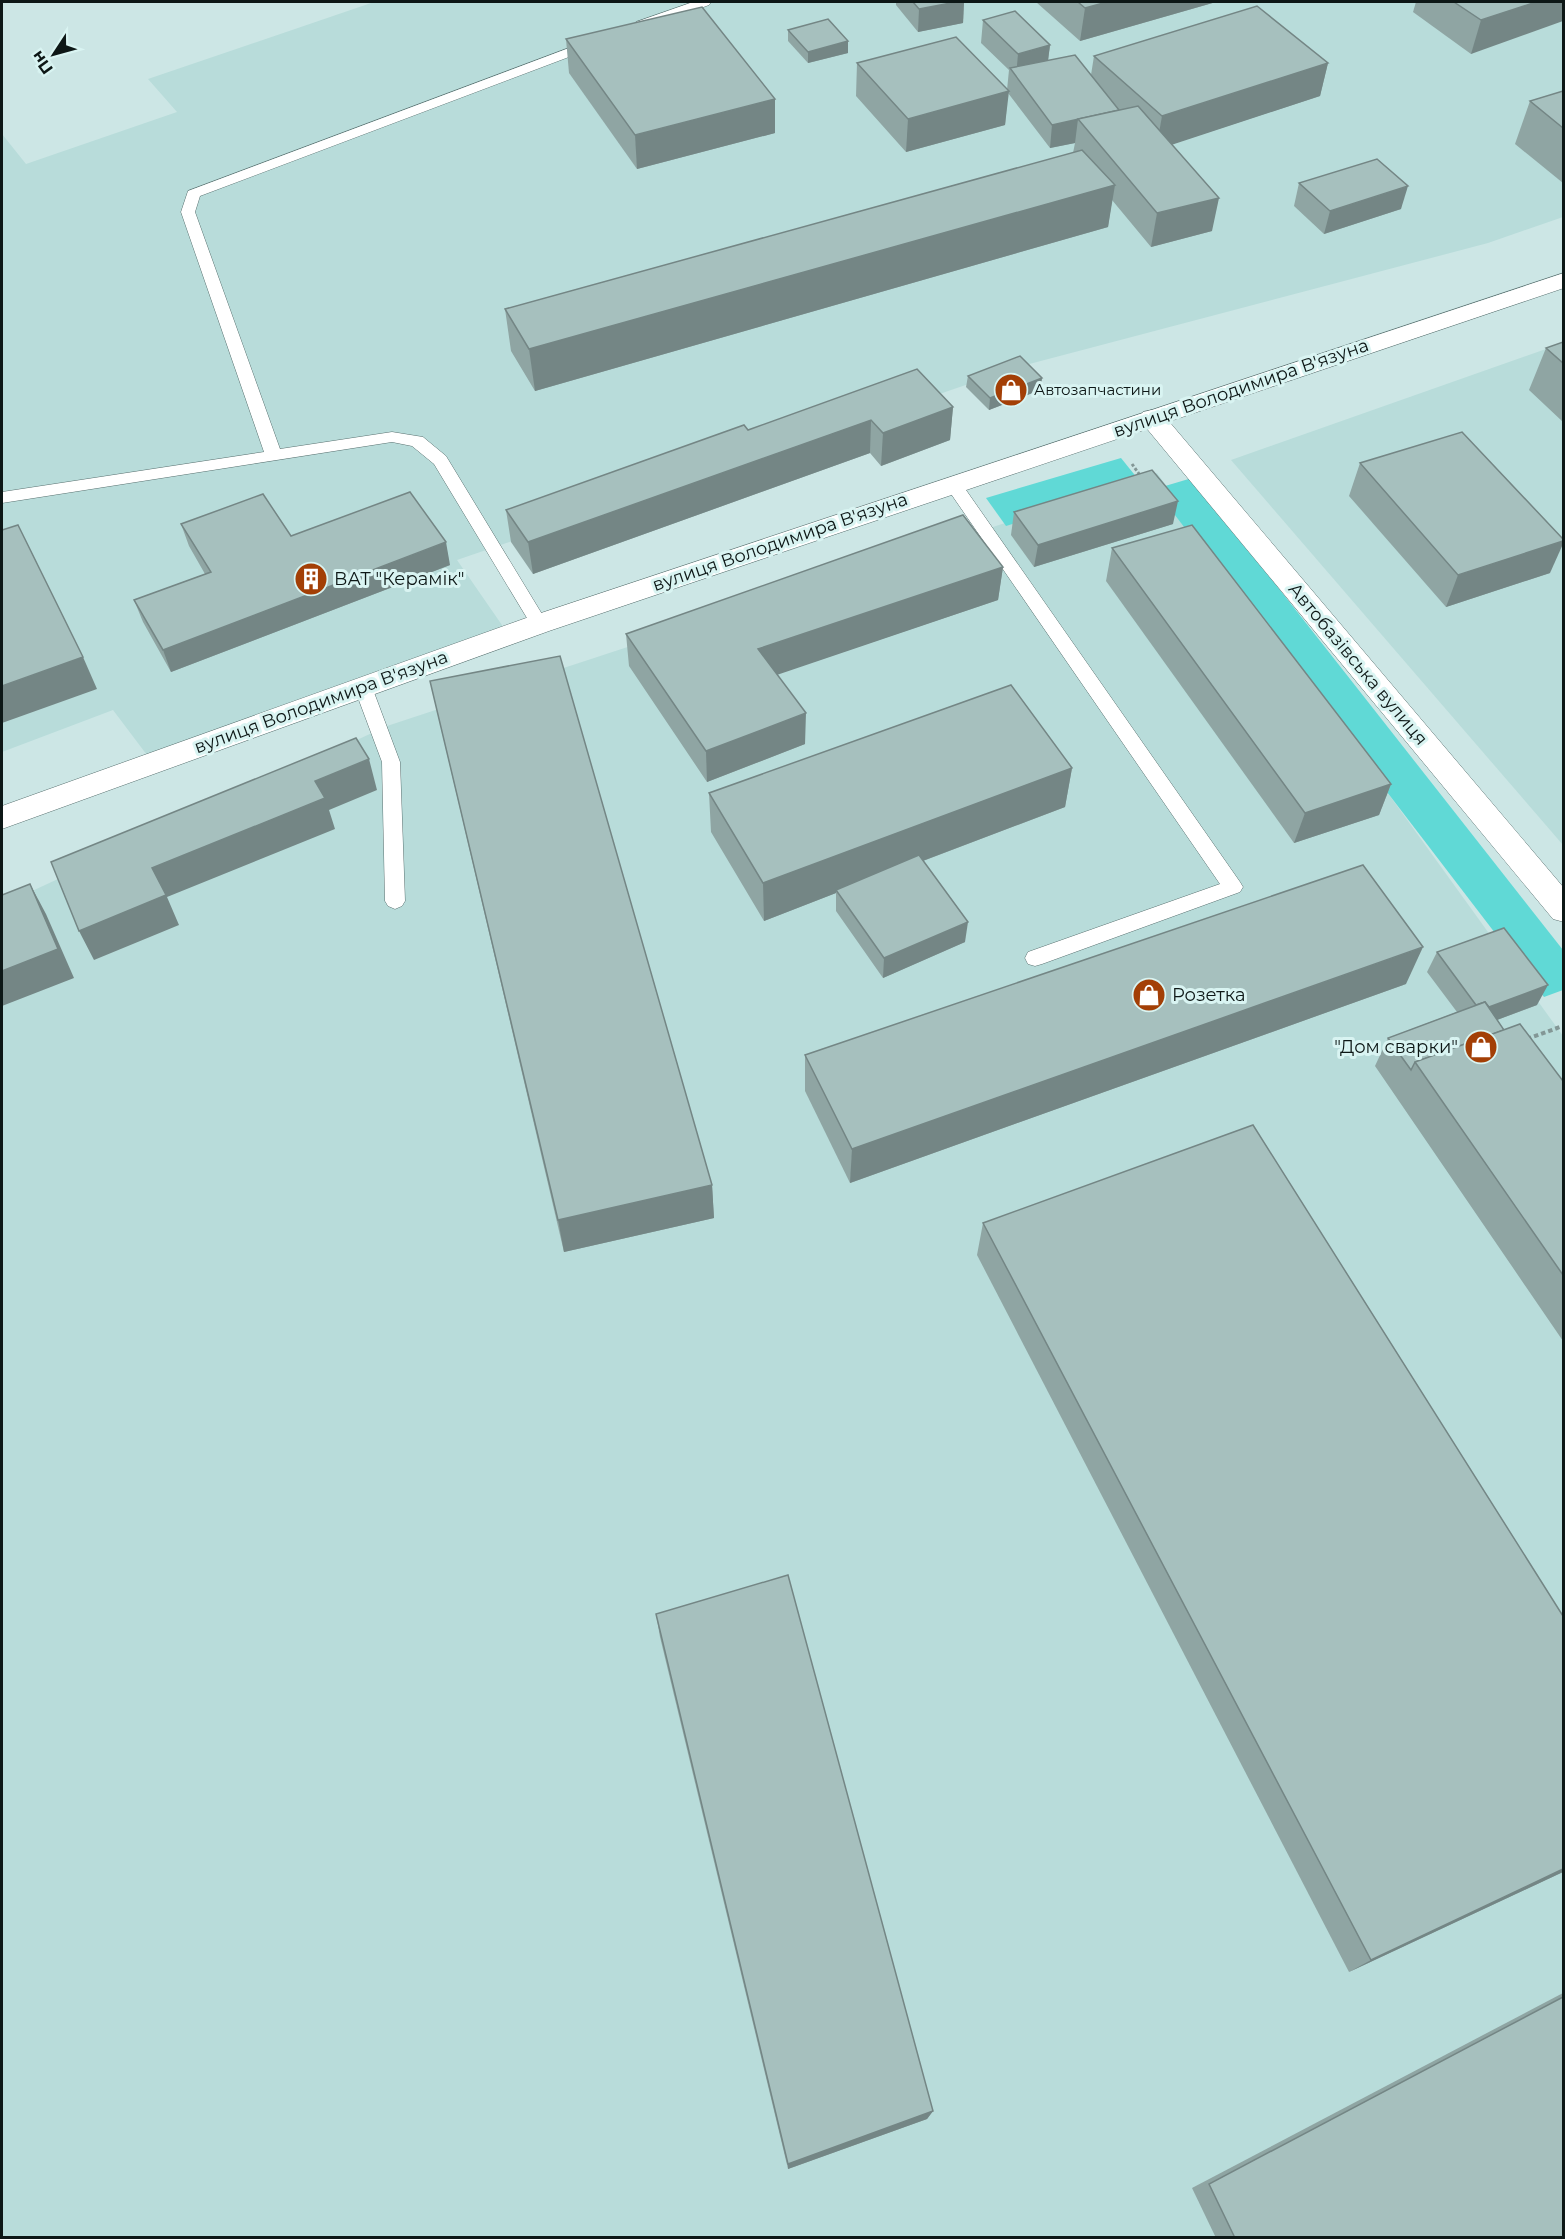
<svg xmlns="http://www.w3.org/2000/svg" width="1565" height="2239" font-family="Montserrat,sans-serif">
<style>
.built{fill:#b8dcda}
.green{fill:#60d9d6}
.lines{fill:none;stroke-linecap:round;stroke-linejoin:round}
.service-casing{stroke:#597170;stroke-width:1}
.minor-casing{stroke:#597170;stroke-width:1}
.secondary-casing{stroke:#597170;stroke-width:1}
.path-far1{stroke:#839796;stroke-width:3;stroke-dasharray:3 2;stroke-linecap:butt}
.path{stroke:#839796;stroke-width:4;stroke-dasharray:4.5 3;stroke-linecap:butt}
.service{fill:#fff;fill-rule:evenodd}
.minor{fill:#fff;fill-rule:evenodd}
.secondary{fill:#fff;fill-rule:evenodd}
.wall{fill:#8fa5a3}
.shaded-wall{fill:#748685}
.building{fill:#a6c0be;stroke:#748685;stroke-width:1.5}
.labels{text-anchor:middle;stroke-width:6;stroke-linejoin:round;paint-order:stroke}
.far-poi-label{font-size:15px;fill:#0d1716;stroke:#d9f4f2;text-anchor:start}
.street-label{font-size:18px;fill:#0d1716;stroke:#d9f4f2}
.poi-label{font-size:18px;fill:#0d1716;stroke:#d9f4f2;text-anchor:start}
</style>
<rect width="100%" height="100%" fill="#cce6e5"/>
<!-- built -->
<g class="built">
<polygon points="374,2 1563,2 1563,217 1488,243 1018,367 457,560 504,628 150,759 113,710 2,752 2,134 26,164 177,112 148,79"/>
<polygon points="1563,343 1563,845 1231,460"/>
<polygon points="1157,473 1563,1036 1563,2237 2,2237 2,905 387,726"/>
</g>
<!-- green -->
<g class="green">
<polygon points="1121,458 1142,484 1006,526 986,498"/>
<polygon points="1192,478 1563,950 1563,990 1544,997 1155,489"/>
</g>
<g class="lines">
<!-- service casing -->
<g class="service-casing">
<g id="service">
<polygon points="693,2 711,2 709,5 646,28 641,29 634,25 636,22"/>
<polygon points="593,39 600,43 598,46 200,196 195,212 280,449 392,432 423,437 446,456 548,624 545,628 539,630 533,628 434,464 412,446 392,442 2,503 2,492 264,452 181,212 188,191"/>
<polygon points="953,478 959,480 1240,882 1243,887 1240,892 1042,964 1035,966 1028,964 1025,958 1028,952 1220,884 947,488 945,484 947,480"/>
<polygon points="363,680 369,682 372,687 400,762 405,901 402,906 395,909 388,906 385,901 382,762 354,687 357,682"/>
</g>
</g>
<!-- minor casing -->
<g class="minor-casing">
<polygon id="minor" points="1152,410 1161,412 1564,888 1564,922 1553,919 1143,424 1139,418 1143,412"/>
</g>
<!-- secondary casing -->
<g class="secondary-casing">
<polygon id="secondary" points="1564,273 1564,288 549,631 2,829 2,806 529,617"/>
</g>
<!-- path-far1 -->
<polyline class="path-far1" points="1132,464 1142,478"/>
<!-- path -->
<polyline class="path" points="1527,1039 1560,1027"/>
<!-- service -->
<use href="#service" class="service"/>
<!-- minor -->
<use href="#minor" class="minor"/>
<!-- secondary -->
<use href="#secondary" class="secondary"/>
</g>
<!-- wall -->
<g class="wall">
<polygon points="896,2 964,2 963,23 918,32 896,5"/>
<polygon points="1036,2 1216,2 1080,41"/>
<polygon points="1416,2 1563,2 1471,54 1413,12"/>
<polygon points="983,20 1050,45 1048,61 1091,75 1094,56 1328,63 1320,96 1172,144 1212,231 1151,247 1112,200 1108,227 535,391 511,351 505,309 1073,153 1075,143 1050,148 1008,93 1005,125 906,152 856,96 857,63 1007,90 1009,70 981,43"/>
<polygon points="788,30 848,53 808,63 788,41"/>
<polygon points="566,39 775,133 637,169 569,73"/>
<polygon points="1563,91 1563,183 1515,144 1530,101"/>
<polygon points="1299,183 1401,209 1324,234 1294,206"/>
<polygon points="1563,342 1563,422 1529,390 1546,348"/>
<polygon points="968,376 1042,378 1040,390 989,410 966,387"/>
<polygon points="953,407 950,440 881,466 870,453 533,574 511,542 506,510 748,430"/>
<polygon points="1360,463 1550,573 1446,607 1349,496"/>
<polygon points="1014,512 1173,524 1034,567 1011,535"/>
<polygon points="181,524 291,536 450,565 171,672 143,622 134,600 205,574 189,546"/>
<polygon points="1112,548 1391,784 1379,815 1294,843 1106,581"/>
<polygon points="1003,567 998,600 777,674 805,744 707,782 629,666 626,634"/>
<polygon points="430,681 712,1185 714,1218 564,1252"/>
<polygon points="1072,768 1065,807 923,861 965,942 883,978 836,911 836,893 764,921 711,832 709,793"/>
<polygon points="1437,952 1537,1005 1497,1020 1504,1030 1563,1081 1563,1341 1375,1066 1388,1038 1457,1012 1427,972"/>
<polygon points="1406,984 850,1183 805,1091 805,1055"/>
<polygon points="983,1223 1563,1616 1563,1872 1349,1972 977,1255"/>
<polygon points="656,1614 933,2111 927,2119 788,2169 660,1637"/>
<polygon points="1563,1993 1563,2238 1216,2238 1192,2188"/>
</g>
<!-- shaded-wall -->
<g class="shaded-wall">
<polygon points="956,2 964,2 963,23 918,32 919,9"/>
<polygon points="1107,2 1216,2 1080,41 1085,8"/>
<polygon points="1536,2 1563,2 1563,21 1471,54 1481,20"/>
<polygon points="848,41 848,53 808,63 808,52"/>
<polygon points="1050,45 1047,68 1016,77 1018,54"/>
<polygon points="1328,63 1320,96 1156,150 1162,116"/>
<polygon points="1009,91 1005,125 906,152 908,119"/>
<polygon points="775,99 775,133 637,169 635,135"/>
<polygon points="1078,119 1075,143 1050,148 1052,125"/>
<polygon points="1115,185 1108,227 535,391 529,349"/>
<polygon points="1408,186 1401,209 1324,234 1330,211"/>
<polygon points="1219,198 1212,231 1151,247 1157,213"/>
<polygon points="1042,378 1040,390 989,410 990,398"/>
<polygon points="953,407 950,440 881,466 883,433"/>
<polygon points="871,420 870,453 533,574 528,542"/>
<polygon points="1178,501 1173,524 1034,567 1038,545"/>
<polygon points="1563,541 1563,544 1550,573 1446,607 1458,575"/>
<polygon points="446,542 450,565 171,672 163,650"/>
<polygon points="1003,567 998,600 759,681 758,649"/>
<polygon points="83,657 97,689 2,723 2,686"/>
<polygon points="806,713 805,744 707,782 706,751"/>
<polygon points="369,759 377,790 329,810 335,829 167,897 179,925 94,960 79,931 152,868 315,781"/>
<polygon points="1072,768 1065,807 838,893 836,890 836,893 764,921 763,883"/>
<polygon points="1391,784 1379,815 1294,843 1305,813"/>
<polygon points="30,884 46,914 74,978 2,1006 2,971"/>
<polygon points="968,922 965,942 883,978 884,958"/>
<polygon points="1423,947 1406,984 850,1183 852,1149"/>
<polygon points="1548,985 1537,1005 1470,1030 1480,1010"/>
<polygon points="712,1185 714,1218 564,1252 558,1220"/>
<polygon points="1563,1869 1563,1872 1349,1972 1371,1960"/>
<polygon points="933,2111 927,2119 788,2169 788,2164"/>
</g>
<!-- building -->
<g class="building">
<polygon points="913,2 956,2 919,9"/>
<polygon points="1078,2 1107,2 1085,8"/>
<polygon points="1454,2 1536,2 1481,20"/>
<polygon points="1257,6 1328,63 1162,116 1094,56"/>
<polygon points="702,7 775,99 635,135 566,39"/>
<polygon points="1015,11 1050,45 1018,54 983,20"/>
<polygon points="828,19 848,41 808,52 788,30"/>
<polygon points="956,37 1009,91 908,119 857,63"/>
<polygon points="1075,55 1119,110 1052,125 1010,68"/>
<polygon points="1563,91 1563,128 1530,101"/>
<polygon points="1138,106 1219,198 1157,213 1078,119"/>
<polygon points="1082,150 1115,185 529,349 505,309"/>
<polygon points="1377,159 1408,186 1330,211 1299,183"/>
<polygon points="1563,342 1563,363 1546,348"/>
<polygon points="1020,356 1042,378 990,398 968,376"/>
<polygon points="917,369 953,407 883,433 871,420 528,542 506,510 744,425 748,430"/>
<polygon points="1462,432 1563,539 1563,541 1458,575 1360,463"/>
<polygon points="1152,470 1178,501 1038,545 1014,512"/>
<polygon points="410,492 446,542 163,650 134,600 211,572 181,524 263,494 291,536"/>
<polygon points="963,515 1003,567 758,649 806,713 706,751 626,634"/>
<polygon points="18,525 83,657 2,686 2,530"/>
<polygon points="1192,525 1391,784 1305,813 1112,548"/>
<polygon points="560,656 712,1185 558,1220 430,681"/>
<polygon points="1011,685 1072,768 763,883 709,793"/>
<polygon points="356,738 369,759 315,781 325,798 152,868 166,895 79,931 51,862"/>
<polygon points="919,855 968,922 884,958 836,890"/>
<polygon points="1363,865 1423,947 852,1149 805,1055"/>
<polygon points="30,884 58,949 2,971 2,895"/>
<polygon points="1504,928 1548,985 1489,1007 1485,1002 1476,1005 1437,952"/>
<polygon points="1485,1002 1504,1030 1415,1062 1411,1070 1388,1038"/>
<polygon points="1520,1024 1563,1081 1563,1275 1415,1062"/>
<polygon points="1253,1125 1563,1616 1563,1869 1371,1960 983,1223"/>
<polygon points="788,1575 933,2111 788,2164 656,1614"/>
<polygon points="1563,1997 1563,2238 1235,2238 1209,2184"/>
</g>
<!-- icons -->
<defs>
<g id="shop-disc" transform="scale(1.725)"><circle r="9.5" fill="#a33f06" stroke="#d9f4f2"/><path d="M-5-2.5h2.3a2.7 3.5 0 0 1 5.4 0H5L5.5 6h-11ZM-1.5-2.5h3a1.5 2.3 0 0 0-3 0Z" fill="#fff"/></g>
<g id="building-disc" transform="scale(1.725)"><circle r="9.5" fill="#a33f06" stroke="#d9f4f2"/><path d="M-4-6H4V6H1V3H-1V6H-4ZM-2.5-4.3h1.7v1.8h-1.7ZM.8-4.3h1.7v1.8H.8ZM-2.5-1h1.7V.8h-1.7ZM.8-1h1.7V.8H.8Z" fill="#fff"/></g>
</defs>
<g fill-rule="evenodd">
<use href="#shop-disc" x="1011" y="390"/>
<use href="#building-disc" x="311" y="579"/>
<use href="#shop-disc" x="1149" y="995"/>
<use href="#shop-disc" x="1481" y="1047"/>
</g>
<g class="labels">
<!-- far-poi labels -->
<g class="far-poi-label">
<text x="1034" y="395">Автозапчастини</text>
</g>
<!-- street labels -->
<g class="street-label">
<text transform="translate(1241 388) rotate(-19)" y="6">вулиця Володимира В'язуна</text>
<text transform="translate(780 542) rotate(-19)" y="6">вулиця Володимира В'язуна</text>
<text transform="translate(1358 664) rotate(50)" y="6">Автобазівська вулиця</text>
<text transform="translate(321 702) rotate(-20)" y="6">вулиця Володимира В'язуна</text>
</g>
<!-- poi labels -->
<g class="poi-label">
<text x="334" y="585">ВАТ "Керамік"</text>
<text x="1172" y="1001">Розетка</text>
<text x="1458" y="1053" text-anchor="end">"Дом сварки"</text>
</g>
</g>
<!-- border -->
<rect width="1565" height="2239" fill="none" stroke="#0d1716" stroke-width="6"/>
<!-- north arrow -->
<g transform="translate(54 54) rotate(234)" stroke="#d9f4f2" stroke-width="4.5" paint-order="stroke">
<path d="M0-4.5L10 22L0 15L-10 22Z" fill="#0d1716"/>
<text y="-9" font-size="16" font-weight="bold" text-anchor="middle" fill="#0d1716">Пн</text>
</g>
</svg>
